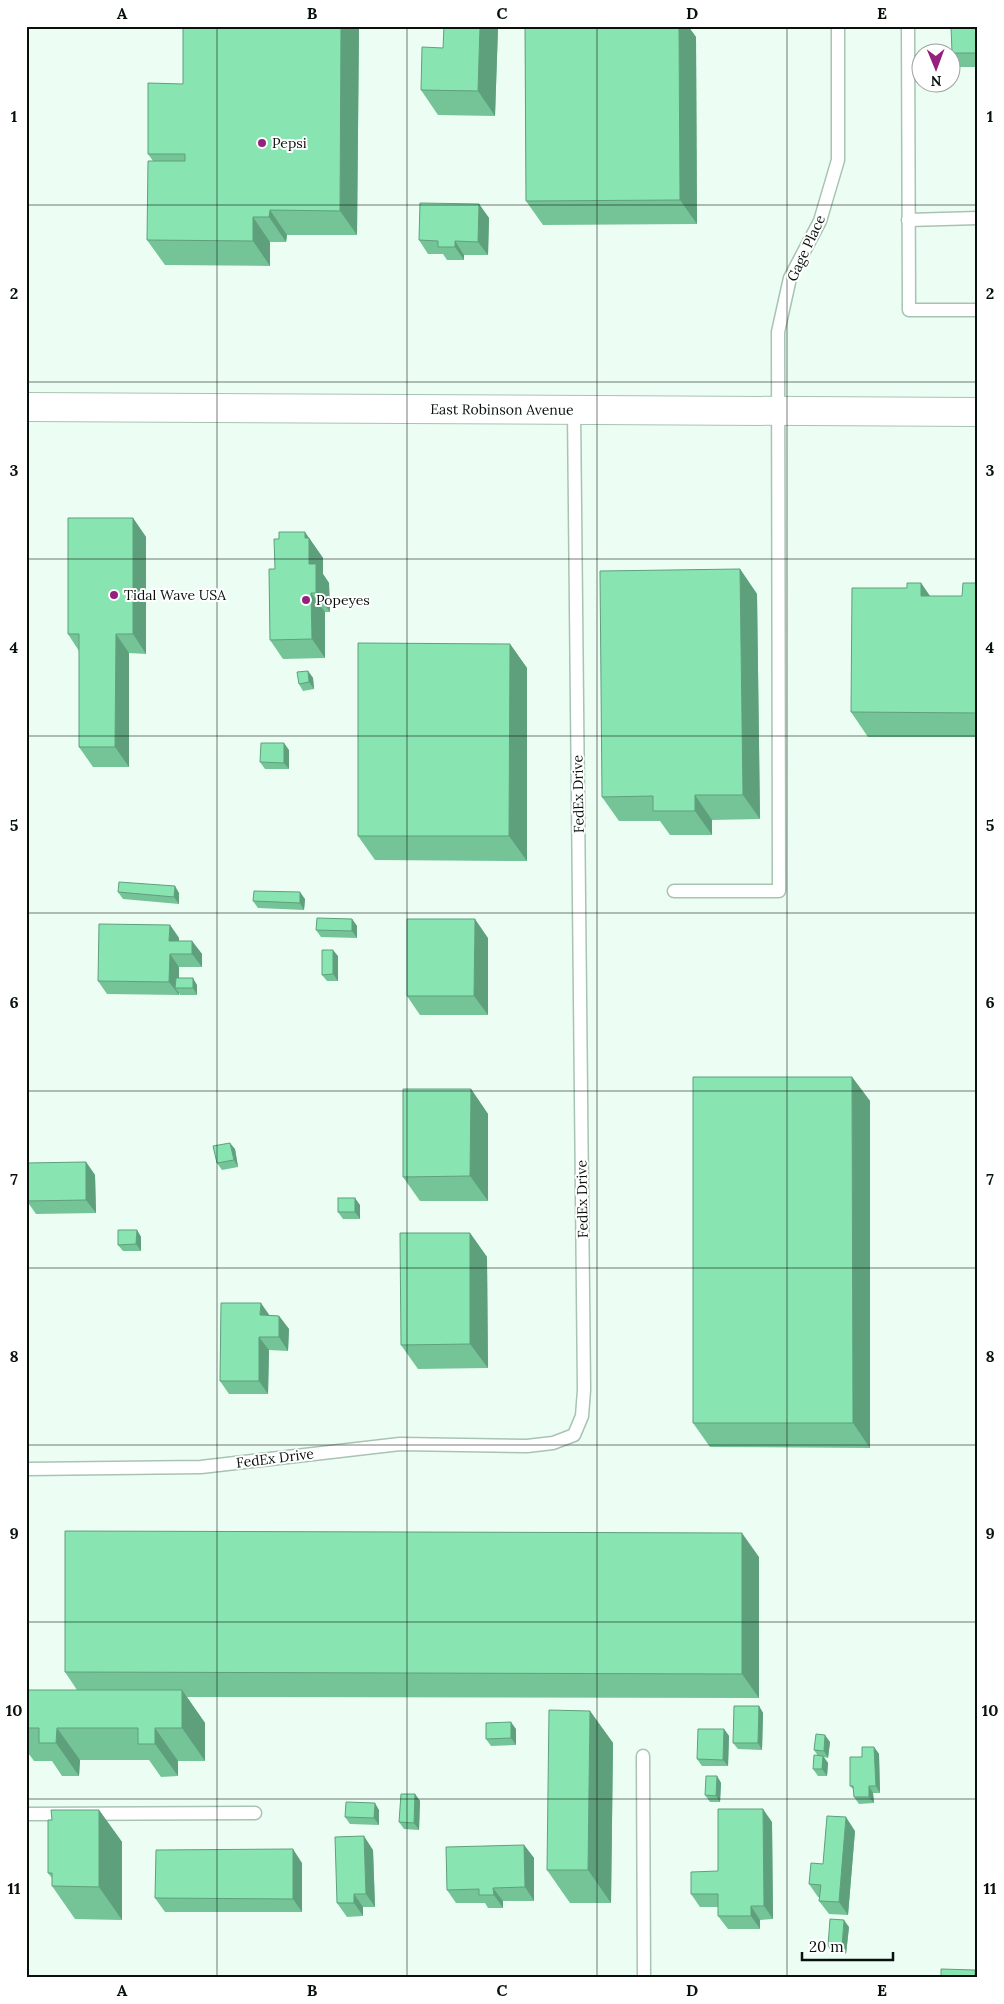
<svg xmlns="http://www.w3.org/2000/svg" width="1004" height="2004" font-family="Lora,serif">
<style>
.lines{fill:none;stroke-linecap:round;stroke-linejoin:round}
.lane-casing{stroke:#a8c3b2;stroke-width:15}
.highway-casing{stroke:#a8c3b2;stroke-width:30}
.lane{stroke:#fff;stroke-width:12}
.highway{stroke:#fff;stroke-width:28}
.wall{fill:#75c498}
.shaded-wall{fill:#5fa07c}
.building{fill:#88e4b1;stroke:#5fa07c}
.grid{fill:none;stroke:#08110c;stroke-width:1;stroke-opacity:0.55}
.poi-dot{fill:#96207d;stroke:#fff;stroke-width:2}
.labels{text-anchor:middle;stroke-width:4;stroke-linejoin:round;paint-order:stroke}
.poi-label{font-size:14px;fill:#08110c;stroke:#fff;text-anchor:start}
.street-label{font-size:14px;fill:#08110c;stroke:#fff}
.neatline{fill:none;stroke:#08110c;stroke-width:2}
.grid-label{font-size:16px;text-anchor:middle;font-weight:bold;fill:#08110c}
</style>
<rect width="100%" height="100%" fill="#ecfef3"/>
<g class="lines">
<!-- lane casing -->
<g class="lane-casing">
<g id="lane">
<polyline points="908,26 909,310 978,310"/>
<polyline points="908,220 978,218"/>
<polyline points="674,891 779,891 778,332 790,278 820,221 838,160 838,26"/>
<polyline points="26,1469 201,1467 400,1444 527,1446 553,1443 574,1435 582,1416 584,1390 574,410"/>
<polyline points="643,1756 644,1978"/>
<polyline points="26,1814 255,1813"/>
</g>
</g>
<!-- highway casing -->
<g class="highway-casing">
<g id="highway">
<path id="s1" d="M26 407 978 412"/>
</g>
</g>
<!-- lane -->
<use href="#lane" class="lane"/>
<!-- highway -->
<use href="#highway" class="highway"/>
</g>
<!-- wall -->
<g class="wall">
<polygon points="359,26 357,235 287,235 286,242 270,242 270,266 165,265 147,240 153,161 148,154 183,84"/>
<polygon points="525,26 688,26 696,37 697,224 543,225 526,201"/>
<polygon points="978,26 978,67 960,67 952,54 952,52"/>
<polygon points="498,28 495,116 438,115 421,90 443,48"/>
<polygon points="479,204 489,218 488,255 464,255 464,260 447,260 443,254 428,254 419,240"/>
<polygon points="133,518 146,537 146,654 129,653 129,767 93,767 79,747 79,651 68,634"/>
<polygon points="309,538 323,558 323,574 329,583 330,612 325,612 325,658 283,659 270,640 275,569"/>
<polygon points="740,569 757,594 760,819 712,820 712,835 670,835 660,821 619,821 602,797"/>
<polygon points="921,583 930,596 962,596 976,583 978,585 978,737 868,737 851,712 907,588"/>
<polygon points="510,644 527,668 527,861 375,860 358,836"/>
<polygon points="308,671 313,678 314,689 303,691 299,684"/>
<polygon points="289,750 289,769 265,769 260,762"/>
<polygon points="118,892 179,893 179,904 123,899"/>
<polygon points="305,899 304,910 258,908 253,901"/>
<polygon points="352,919 357,926 357,938 321,937 316,930"/>
<polygon points="170,925 179,938 179,941 192,941 202,954 202,967 179,967 179,978 197,985 197,995 180,995 179,993 179,995 107,994 98,981"/>
<polygon points="488,938 488,1015 420,1015 407,996"/>
<polygon points="338,956 338,981 327,981 322,975"/>
<polygon points="852,1077 870,1101 870,1448 710,1447 693,1423"/>
<polygon points="471,1089 488,1114 488,1201 420,1201 403,1177"/>
<polygon points="235,1149 238,1167 222,1170 217,1163"/>
<polygon points="86,1162 95,1175 96,1213 36,1214 27,1201"/>
<polygon points="360,1205 360,1219 343,1219 338,1212"/>
<polygon points="137,1230 141,1237 141,1251 123,1251 118,1245"/>
<polygon points="470,1233 487,1257 488,1368 418,1369 401,1345"/>
<polygon points="269,1315 279,1316 289,1329 288,1351 269,1350 268,1394 229,1394 220,1381"/>
<polygon points="759,1557 759,1698 187,1697 205,1723 205,1761 178,1761 178,1776 161,1777 149,1760 80,1760 79,1776 62,1776 52,1761 34,1761 26,1750 26,1690 77,1690 65,1672"/>
<polygon points="759,1706 763,1713 762,1750 738,1749 733,1743"/>
<polygon points="590,1711 613,1743 611,1903 570,1903 547,1870"/>
<polygon points="516,1729 516,1745 491,1746 486,1739"/>
<polygon points="724,1729 729,1736 728,1766 702,1766 697,1759"/>
<polygon points="830,1742 828,1758 824,1757 828,1763 827,1776 818,1776 813,1769 818,1756 814,1750"/>
<polygon points="874,1747 879,1754 880,1793 873,1793 874,1803 859,1804 854,1797 854,1790 850,1786 862,1757"/>
<polygon points="717,1776 721,1783 720,1802 710,1802 705,1795"/>
<polygon points="415,1794 420,1801 419,1830 404,1829 399,1822"/>
<polygon points="99,1810 122,1842 122,1920 75,1919 52,1886 52,1878 48,1873 52,1820"/>
<polygon points="379,1810 379,1825 350,1824 345,1817"/>
<polygon points="772,1822 773,1919 760,1920 760,1929 728,1929 718,1916 718,1907 700,1907 691,1894 718,1871"/>
<polygon points="855,1831 848,1915 829,1914 819,1901 820,1897 818,1897 809,1884 823,1864"/>
<polygon points="524,1845 534,1858 534,1901 503,1901 503,1908 488,1908 485,1903 456,1903 447,1890"/>
<polygon points="373,1850 375,1907 363,1907 363,1916 347,1917 337,1903"/>
<polygon points="302,1863 302,1912 165,1912 155,1898"/>
<polygon points="849,1927 846,1954 832,1953 828,1946"/>
</g>
<!-- shaded-wall -->
<g class="shaded-wall">
<polygon points="341,26 359,26 357,235 340,211"/>
<polygon points="480,26 496,26 498,28 495,116 478,91"/>
<polygon points="679,26 688,26 696,37 697,224 680,200"/>
<polygon points="479,204 489,218 488,255 478,242"/>
<polygon points="270,210 287,235 286,242 269,217"/>
<polygon points="253,217 270,242 270,266 253,241"/>
<polygon points="455,241 464,255 464,260 455,247"/>
<polygon points="133,518 146,537 146,654 133,634"/>
<polygon points="305,532 323,558 323,574 329,583 330,612 316,593 309,564 305,538"/>
<polygon points="740,569 757,594 760,819 743,795"/>
<polygon points="921,583 938,608 921,596"/>
<polygon points="311,593 325,612 325,658 312,639"/>
<polygon points="116,634 129,653 129,767 115,747"/>
<polygon points="510,644 527,668 527,861 509,836"/>
<polygon points="308,671 313,678 314,689 309,682"/>
<polygon points="284,743 289,750 289,769 284,763"/>
<polygon points="695,795 712,820 712,835 695,811"/>
<polygon points="175,886 179,893 179,904 174,897"/>
<polygon points="300,892 305,899 304,910 300,903"/>
<polygon points="352,919 357,926 357,938 352,931"/>
<polygon points="475,919 488,938 488,1015 474,996"/>
<polygon points="170,925 179,938 179,954 169,941"/>
<polygon points="192,941 202,954 202,967 192,954"/>
<polygon points="333,950 338,956 338,981 333,974"/>
<polygon points="170,954 179,967 179,988 175,988 179,993 179,995 169,982"/>
<polygon points="193,978 197,985 197,995 193,988"/>
<polygon points="852,1077 870,1101 870,1448 853,1423"/>
<polygon points="471,1089 488,1114 488,1201 470,1176"/>
<polygon points="230,1143 235,1149 238,1167 234,1160"/>
<polygon points="86,1162 95,1175 96,1213 86,1200"/>
<polygon points="355,1198 360,1205 360,1219 355,1212"/>
<polygon points="137,1230 141,1237 141,1251 136,1244"/>
<polygon points="470,1233 487,1257 488,1368 470,1344"/>
<polygon points="261,1303 270,1316 260,1315"/>
<polygon points="279,1316 289,1329 288,1351 279,1337"/>
<polygon points="259,1337 269,1350 268,1394 259,1381"/>
<polygon points="742,1533 759,1557 759,1698 742,1674"/>
<polygon points="182,1690 205,1723 205,1761 182,1728"/>
<polygon points="759,1706 763,1713 762,1750 758,1743"/>
<polygon points="590,1711 613,1743 611,1903 588,1870"/>
<polygon points="511,1722 516,1729 516,1745 511,1738"/>
<polygon points="57,1728 80,1760 79,1776 56,1743"/>
<polygon points="155,1728 178,1761 178,1776 155,1744"/>
<polygon points="724,1729 729,1736 728,1766 723,1760"/>
<polygon points="825,1735 830,1742 828,1758 824,1751"/>
<polygon points="874,1747 879,1754 880,1793 876,1786"/>
<polygon points="823,1756 828,1763 827,1776 822,1769"/>
<polygon points="717,1776 721,1783 720,1802 716,1796"/>
<polygon points="869,1786 873,1793 874,1803 869,1797"/>
<polygon points="415,1794 420,1801 419,1830 414,1823"/>
<polygon points="375,1803 379,1810 379,1825 374,1818"/>
<polygon points="763,1809 772,1822 773,1919 764,1906"/>
<polygon points="99,1810 122,1842 122,1920 99,1887"/>
<polygon points="846,1817 855,1831 848,1915 839,1902"/>
<polygon points="364,1836 373,1850 375,1907 366,1894"/>
<polygon points="524,1845 534,1858 534,1901 525,1887"/>
<polygon points="293,1849 302,1863 302,1912 293,1899"/>
<polygon points="493,1888 503,1901 503,1908 494,1895"/>
<polygon points="354,1894 363,1907 363,1916 354,1903"/>
<polygon points="751,1906 760,1920 760,1929 751,1916"/>
<polygon points="844,1920 849,1927 846,1954 842,1947"/>
<polygon points="975,1970 978,1974 978,1978 975,1978"/>
</g>
<!-- building -->
<g class="building">
<polygon points="183,26 341,26 340,211 270,210 269,217 253,217 253,241 147,240 148,161 185,161 185,154 148,154 148,83 183,84"/>
<polygon points="444,26 480,26 478,91 421,90 422,47 443,48"/>
<polygon points="525,26 679,26 680,200 526,201"/>
<polygon points="951,26 978,26 978,53 952,53"/>
<polygon points="420,203 479,204 478,242 455,241 455,247 438,247 438,241 419,240"/>
<polygon points="68,518 133,518 133,634 116,634 115,747 79,747 79,634 68,634"/>
<polygon points="279,532 305,532 305,538 309,538 309,564 316,564 316,593 311,593 312,639 270,640 269,569 275,569 274,539 279,539"/>
<polygon points="740,569 743,795 695,795 695,811 653,811 653,796 602,797 600,571"/>
<polygon points="907,583 921,583 921,596 962,596 963,583 976,583 976,587 978,587 978,713 851,712 852,588 907,588"/>
<polygon points="358,643 510,644 509,836 358,836"/>
<polygon points="308,671 309,682 299,684 297,672"/>
<polygon points="261,743 284,743 284,763 260,762"/>
<polygon points="119,882 175,886 174,897 118,892"/>
<polygon points="254,891 300,892 300,903 253,901"/>
<polygon points="317,918 352,919 352,931 316,930"/>
<polygon points="407,919 475,919 474,996 407,996"/>
<polygon points="99,924 170,925 169,941 192,941 192,954 170,954 169,982 98,981"/>
<polygon points="322,950 333,950 333,974 322,975"/>
<polygon points="176,978 193,978 193,988 175,988"/>
<polygon points="693,1077 852,1077 853,1423 693,1423"/>
<polygon points="403,1089 471,1089 470,1176 403,1177"/>
<polygon points="230,1143 234,1160 217,1163 213,1146"/>
<polygon points="86,1162 86,1200 27,1201 26,1163"/>
<rect x="338" y="1198" width="17" height="14"/>
<polygon points="118,1230 137,1230 136,1244 118,1245"/>
<polygon points="400,1233 470,1233 470,1344 401,1345"/>
<polygon points="221,1303 261,1303 260,1315 279,1316 279,1337 259,1337 259,1381 220,1381"/>
<polygon points="65,1531 742,1533 742,1674 65,1672"/>
<polygon points="26,1690 182,1690 182,1728 155,1728 155,1744 138,1744 138,1728 57,1728 56,1743 39,1743 39,1728 26,1728"/>
<polygon points="734,1706 759,1706 758,1743 733,1743"/>
<polygon points="549,1710 590,1711 588,1870 547,1870"/>
<polygon points="511,1722 511,1738 486,1739 486,1723"/>
<polygon points="698,1729 724,1729 723,1760 697,1759"/>
<polygon points="816,1734 825,1735 824,1751 814,1750"/>
<polygon points="862,1747 874,1747 876,1786 869,1786 869,1797 854,1797 853,1786 850,1786 850,1757 862,1757"/>
<polygon points="814,1755 823,1756 822,1769 813,1769"/>
<polygon points="706,1776 717,1776 716,1796 705,1795"/>
<polygon points="401,1794 415,1794 414,1823 399,1822"/>
<polygon points="346,1802 375,1803 374,1818 345,1817"/>
<polygon points="718,1809 763,1809 764,1906 751,1906 751,1916 718,1916 718,1894 691,1894 691,1872 718,1871"/>
<polygon points="51,1810 99,1810 99,1887 52,1886 52,1873 48,1873 48,1820 52,1820"/>
<polygon points="827,1816 846,1817 839,1902 819,1901 821,1885 809,1884 811,1863 823,1864"/>
<polygon points="364,1836 366,1894 354,1894 354,1903 337,1903 335,1837"/>
<polygon points="524,1845 525,1887 493,1888 494,1895 479,1895 479,1889 447,1890 446,1847"/>
<polygon points="293,1849 293,1899 155,1898 156,1850"/>
<polygon points="830,1919 844,1920 842,1947 828,1946"/>
<polygon points="941,1969 975,1970 975,1978 941,1978"/>
</g>
<!-- grid -->
<path class="grid" d="M217 26V1978M407 26V1978M597 26V1978M787 26V1978M26 205H978M26 382H978M26 559H978M26 736H978M26 913H978M26 1091H978M26 1268H978M26 1445H978M26 1622H978M26 1799H978"/>
<!-- markers -->
<g class="poi-dot">
<circle cx="262" cy="143" r="5"/>
<circle cx="114" cy="595" r="5"/>
<circle cx="306" cy="600" r="5"/>
</g>
<g class="labels">
<!-- poi labels -->
<g class="poi-label">
<text x="272" y="148">Pepsi</text>
<text x="124" y="600">Tidal Wave USA</text>
<text x="316" y="605">Popeyes</text>
</g>
<!-- street labels -->
<g class="street-label">
<text transform="translate(806 248) rotate(-65)" y="5">Gage Place</text>
<text dy="5" stroke="none"><textPath href="#s1" startOffset="476">East Robinson Avenue</textPath></text>
<text transform="translate(578 794) rotate(-91)" y="5">FedEx Drive</text>
<text transform="translate(582 1199) rotate(-91)" y="5">FedEx Drive</text>
<text transform="translate(275 1458) rotate(-7)" y="5">FedEx Drive</text>
</g>
</g>
<!-- border -->
<rect width="1004" height="2004" fill="none" stroke="#ffffff" stroke-width="55"/>
<!-- north arrow -->
<g transform="translate(936 68) rotate(179)"><circle r="24" fill="#ffffff" stroke="#9ca09e"/>
<path d="M0-4L9 19L0 12L-9 19Z" fill="#96207d"/>
<text y="-8" font-size="14" font-weight="bold" text-anchor="middle" fill="#08110c">N</text>
</g>
<!-- scale -->
<path d="M802 1952v8h91v-8" fill="none" stroke="#08110c" stroke-width="2.5"/>
<text x="809" y="1952" font-size="15" fill="#08110c" stroke="#ffffff" stroke-width="4" paint-order="stroke">20 m</text>
<rect x="28" y="28" width="948" height="1948" class="neatline"/>
<g class="grid-label">
<text x="122" y="19">A</text>
<text x="312" y="19">B</text>
<text x="502" y="19">C</text>
<text x="692" y="19">D</text>
<text x="882" y="19">E</text>
<text x="14" y="122">1</text>
<text x="990" y="122">1</text>
<text x="14" y="299">2</text>
<text x="990" y="299">2</text>
<text x="14" y="476">3</text>
<text x="990" y="476">3</text>
<text x="14" y="653">4</text>
<text x="990" y="653">4</text>
<text x="14" y="831">5</text>
<text x="990" y="831">5</text>
<text x="14" y="1008">6</text>
<text x="990" y="1008">6</text>
<text x="14" y="1185">7</text>
<text x="990" y="1185">7</text>
<text x="14" y="1362">8</text>
<text x="990" y="1362">8</text>
<text x="14" y="1539">9</text>
<text x="990" y="1539">9</text>
<text x="14" y="1716">10</text>
<text x="990" y="1716">10</text>
<text x="14" y="1894">11</text>
<text x="990" y="1894">11</text>
<text x="122" y="1996">A</text>
<text x="312" y="1996">B</text>
<text x="502" y="1996">C</text>
<text x="692" y="1996">D</text>
<text x="882" y="1996">E</text>
</g>
</svg>
